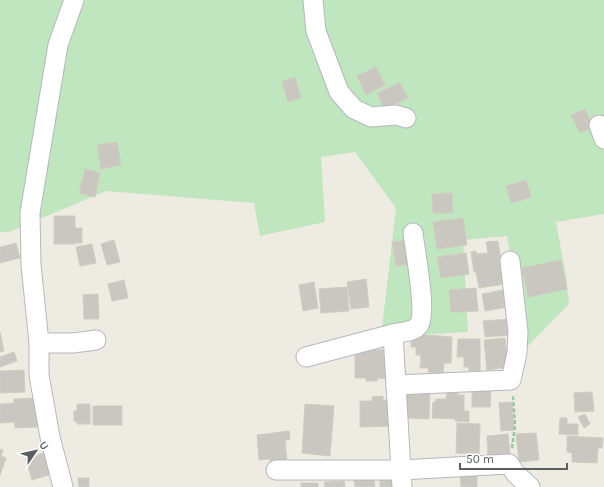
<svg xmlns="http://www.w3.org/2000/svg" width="604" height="487" font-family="Karla,sans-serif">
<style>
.green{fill:#bfe6be}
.building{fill:#cac7c1;stroke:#d2ccc0}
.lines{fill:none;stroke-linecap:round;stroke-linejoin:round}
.minor-casing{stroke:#b5b8bd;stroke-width:21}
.path{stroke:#97c7a4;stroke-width:2.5;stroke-dasharray:4 2;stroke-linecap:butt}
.minor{stroke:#fff;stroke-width:19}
</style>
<rect width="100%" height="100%" fill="#eeebe2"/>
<!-- green -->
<polygon class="green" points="0,0 604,0 604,214 556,222 566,276 569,304 527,347 507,236 463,240 468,332 381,337 396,208 355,152 321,157 325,222 260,236 254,203 106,191 9,232 0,232"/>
<!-- building -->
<g class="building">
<polygon points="376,67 385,85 366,95 357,76"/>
<polygon points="295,77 301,98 288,102 282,81"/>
<polygon points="400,83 408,98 384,109 377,93"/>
<polygon points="585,109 593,127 580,133 571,115"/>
<polygon points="117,142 121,165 101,169 97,145"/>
<polygon points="85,169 100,173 95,197 79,193"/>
<polygon points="526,180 531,197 511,203 506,186"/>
<polygon points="452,193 453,213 433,213 432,194"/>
<polygon points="54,216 75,216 75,228 82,228 82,243 75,243 75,244 54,244"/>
<polygon points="463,218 467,245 437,249 433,222"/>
<polygon points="114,240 120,262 107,265 101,244"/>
<polygon points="412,240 415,264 396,266 392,242"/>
<polygon points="498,241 505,284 479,288 476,272 474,272 471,252 476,251 477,254 488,253 486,242"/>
<polygon points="16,243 20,258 0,263 0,247"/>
<polygon points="92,244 96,263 80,266 76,247"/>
<polygon points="466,253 469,274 441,278 437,257"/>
<polygon points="561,260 567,289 528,297 522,268"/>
<polygon points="366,279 369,307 351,309 347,282"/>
<polygon points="124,280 128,298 112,301 108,284"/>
<polygon points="314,282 318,308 303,311 299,285"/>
<polygon points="347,287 349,311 321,313 319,289"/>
<polygon points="476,288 478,311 451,312 449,290"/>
<polygon points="509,289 508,307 485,311 482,294"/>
<polygon points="98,294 99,319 84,319 83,295"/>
<polygon points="510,319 511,335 485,337 483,321"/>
<polygon points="0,332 4,351 0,352"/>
<polygon points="412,334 452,337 451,363 444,363 443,374 428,372 429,368 420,368 421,355 416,355 416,347 411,347"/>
<polygon points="505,338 508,367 487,370 484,340"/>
<polygon points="458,339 480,339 480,371 469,371 469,367 464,367 464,357 457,357"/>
<polygon points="355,349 386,350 386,379 377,378 377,381 366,381 366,378 355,378"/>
<polygon points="14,352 17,361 0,367 0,357"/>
<polygon points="24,370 25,392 0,393 0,371"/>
<polygon points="472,387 491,388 490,407 472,407"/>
<polygon points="418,388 430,388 429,419 405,418 406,394 418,395"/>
<polygon points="447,392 458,393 458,395 464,395 464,411 469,411 469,422 455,421 455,419 432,418 433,402 435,403 436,399 446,399"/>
<polygon points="592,392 594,411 575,412 574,393"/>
<polygon points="383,396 383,400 393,400 393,426 360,427 360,401 372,401 372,397"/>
<polygon points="36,398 42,425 38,425 38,427 15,428 15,422 0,423 0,404 14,403 14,399"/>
<polygon points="512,402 514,430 501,431 499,403"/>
<polygon points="77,404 90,404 90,424 77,424 77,422 74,421 74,411 77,411"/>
<polygon points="305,404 334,406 330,456 302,453"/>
<rect x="93" y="406" width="29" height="19"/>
<polygon points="585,414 590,424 584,428 578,417"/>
<polygon points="560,418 567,418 567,424 578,424 578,435 559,434"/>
<polygon points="457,423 480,424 479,454 456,453"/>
<polygon points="289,431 290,440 285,440 287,462 270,464 270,459 259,460 257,435"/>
<polygon points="536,433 539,460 519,462 516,434"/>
<polygon points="508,434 510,455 488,457 487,436"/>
<polygon points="567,436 603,438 602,448 598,448 597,463 572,462 572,453 567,452"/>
<polygon points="0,449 3,450 1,456 6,458 0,475"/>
<polygon points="46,452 52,474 32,480 26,459"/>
<polygon points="477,472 477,487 461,487 460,473"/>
<polygon points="396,477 397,487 380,487 380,478"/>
<polygon points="78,478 89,478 89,487 79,487"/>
<polygon points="374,479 375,487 355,487 354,480"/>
<polygon points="344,481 345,487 325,487 324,482"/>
<rect x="301" y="483" width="17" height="4"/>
</g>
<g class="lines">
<!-- minor casing -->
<g class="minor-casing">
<g id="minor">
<polyline points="313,0 316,31 339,92 354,109 371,117 396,115 406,118"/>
<polyline points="599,125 604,139"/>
<polyline points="39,343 31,265 30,213 58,45 74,0"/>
<polyline points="306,357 393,334"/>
<path d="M396 385 393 334C401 332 414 332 419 325 427 313 415 250 413 233"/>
<polyline points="276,470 401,470 509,464 516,474 530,487"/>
<polyline points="63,487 50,437 39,375 39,343 73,343 96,340"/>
<polyline points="402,487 396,385 511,380 517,353 518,332 510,261"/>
</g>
</g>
<!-- path -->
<polyline class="path" points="512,448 515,425 513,396"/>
<!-- minor -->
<use href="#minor" class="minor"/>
</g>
<!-- north arrow -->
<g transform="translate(36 451) rotate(56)" stroke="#ffffff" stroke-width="3" paint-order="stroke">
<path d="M0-3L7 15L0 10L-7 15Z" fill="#5b5f63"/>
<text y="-6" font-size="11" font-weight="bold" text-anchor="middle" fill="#5b5f63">U</text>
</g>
<!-- scale -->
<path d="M460 463v6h107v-6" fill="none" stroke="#5b5f63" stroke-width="2"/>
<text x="466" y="463" font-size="12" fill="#5b5f63" stroke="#ffffff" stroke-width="3" paint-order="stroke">50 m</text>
</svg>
